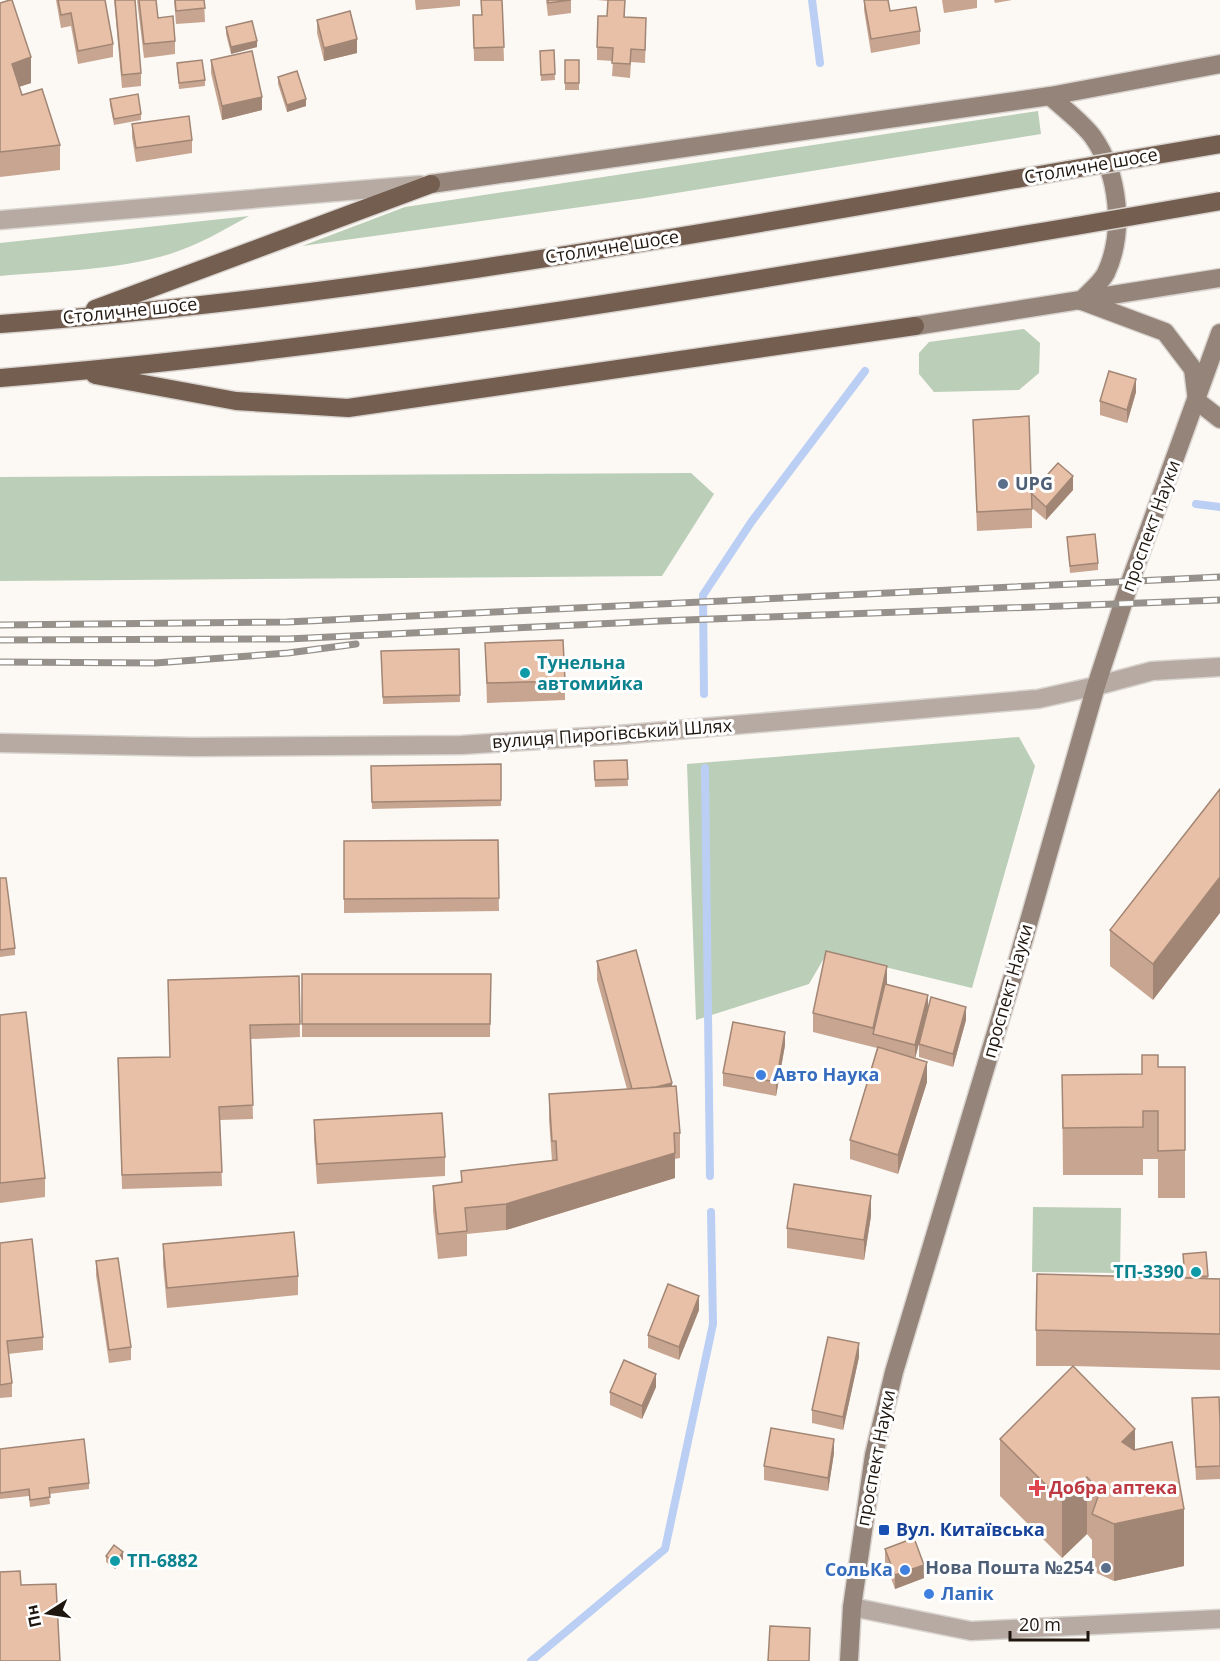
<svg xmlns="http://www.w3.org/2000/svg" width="1220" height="1661" font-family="'Open Sans',sans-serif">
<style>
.green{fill:#bbceb8}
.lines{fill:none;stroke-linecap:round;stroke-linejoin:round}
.stream{stroke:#bbcff5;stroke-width:8}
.minor-casing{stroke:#d9d4cf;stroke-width:21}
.tertiary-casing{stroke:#d9d4cf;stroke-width:21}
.secondary-casing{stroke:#d9d4cf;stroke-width:21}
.trunk-casing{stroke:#d9d4cf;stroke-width:21}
.minor{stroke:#b6aaa2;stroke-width:18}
.tertiary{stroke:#b6aaa2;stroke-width:18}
.secondary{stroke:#958479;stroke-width:18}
.trunk{stroke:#745e50;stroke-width:18}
.rail-casing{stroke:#96918a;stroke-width:7}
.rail{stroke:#fff;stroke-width:4.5;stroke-dasharray:14;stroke-linecap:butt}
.trunk-bridge-casing{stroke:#d9d4cf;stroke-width:21;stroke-linecap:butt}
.trunk-bridge{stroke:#745e50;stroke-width:18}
.wall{fill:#c8a590}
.shaded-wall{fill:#a28675}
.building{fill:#e8c0a7;stroke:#a28675;stroke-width:1.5}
.service-dot{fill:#5c6f8a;stroke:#fff;stroke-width:2}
.culture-dot{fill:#0f9aa8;stroke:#fff;stroke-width:2}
.shop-dot{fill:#3f7fe0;stroke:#fff;stroke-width:2}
.health-dot{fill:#e0444e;stroke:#fff;stroke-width:2}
.transit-dot{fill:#1a4fb4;stroke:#fff;stroke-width:2}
.labels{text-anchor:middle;stroke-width:6;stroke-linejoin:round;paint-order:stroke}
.street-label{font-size:18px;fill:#1f170f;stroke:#fff}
.service-label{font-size:18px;font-weight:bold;fill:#4e5e75;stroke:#fff;text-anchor:start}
.culture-label{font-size:18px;font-weight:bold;fill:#0d838f;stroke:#fff;text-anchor:start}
.shop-label{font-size:18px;font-weight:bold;fill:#366cbe;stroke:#fff;text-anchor:start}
.health-label{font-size:18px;font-weight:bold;fill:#be3a42;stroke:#fff;text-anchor:start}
.transit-label{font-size:18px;font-weight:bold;fill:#164399;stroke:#fff;text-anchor:start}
</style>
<rect width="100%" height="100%" fill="#fcf8f3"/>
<!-- green -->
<g class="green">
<polygon points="1038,111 1041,134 645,198 302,246 405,207"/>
<path d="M249 216C224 230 198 245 170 254 119 270 54 271 0 276V243Z"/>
<polygon points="1024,329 1040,343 1039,373 1019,390 934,392 919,374 919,353 929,342"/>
<polygon points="691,473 714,494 662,576 0,581 0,477"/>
<polygon points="1019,737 1035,766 972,988 827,953 809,984 696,1020 687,764"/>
<polygon points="1033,1207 1121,1208 1120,1273 1032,1272"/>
</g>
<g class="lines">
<!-- stream -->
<g class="stream">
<polyline points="812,0 820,63"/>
<polyline points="1196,504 1220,507"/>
<polyline points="704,694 703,595 752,521 865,371"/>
<polyline points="705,768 710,1176"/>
<polyline points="531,1661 665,1549 713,1324 711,1212"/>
</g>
<!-- minor casing -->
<g class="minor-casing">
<g id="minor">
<polyline points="0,220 420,185"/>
<polyline points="0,743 194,747 461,745 618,735 1038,699 1096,686"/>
<polyline points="852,1607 971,1631 1220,1619"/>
</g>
</g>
<!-- tertiary casing -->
<g class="tertiary-casing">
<polyline id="tertiary" points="1096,686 1152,671 1220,667"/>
</g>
<!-- secondary casing -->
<g class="secondary-casing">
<g id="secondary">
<path d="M1050 96C1064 109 1082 122 1093 137 1119 174 1125 232 1106 273 1101 283 1089 292 1081 301"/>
<polyline points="431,184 1050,96 1220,64"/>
<polyline points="1082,301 1165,332 1193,369 1197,401 1220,419"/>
<polyline points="915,326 1220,278"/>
<polyline points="849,1661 852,1607 874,1455 894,1372 1019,956 1096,686 1130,582 1220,333"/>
</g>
</g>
<!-- trunk casing -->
<g class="trunk-casing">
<g id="trunk">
<polyline points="95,309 431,184"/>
<path d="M0 324C359 297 714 231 1068 170"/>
<polyline points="95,375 236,401 348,408 915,326"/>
<path d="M0 378C361 348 719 287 1076 226"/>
</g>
</g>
<!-- minor -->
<use href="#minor" class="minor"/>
<!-- tertiary -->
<use href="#tertiary" class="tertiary"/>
<!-- secondary -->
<use href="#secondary" class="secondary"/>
<!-- trunk -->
<use href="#trunk" class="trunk"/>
<!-- rail casing -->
<g class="rail-casing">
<g id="rail">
<polyline points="0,625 287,622 1220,577"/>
<polyline points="0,640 288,639 660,621 1220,600"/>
<polyline points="0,662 155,663 288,653 356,644"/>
</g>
</g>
<!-- rail -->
<use href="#rail" class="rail"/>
<!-- trunk-bridge casing -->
<g class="trunk-bridge-casing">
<g id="trunk-bridge">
<polyline points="1068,170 1220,144"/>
<polyline points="1076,226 1220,201"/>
</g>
</g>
<!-- trunk-bridge -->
<use href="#trunk-bridge" class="trunk-bridge"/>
</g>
<!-- wall -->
<g class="wall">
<polygon points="56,0 105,0 113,44 113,57 78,64 71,26 61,28"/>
<polygon points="114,0 135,0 141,73 141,86 122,88"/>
<polygon points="137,0 156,0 158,18 175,41 175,54 144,58"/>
<polygon points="174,0 204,0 205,22 176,24"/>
<polygon points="415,0 460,0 460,6 416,10"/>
<polygon points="502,0 504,61 474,61 473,15 481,15"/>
<polygon points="546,0 571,0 571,13 548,16"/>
<polygon points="597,0 625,0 625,17 646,32 645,63 631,62 630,78 612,76 613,61 597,60 597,47 607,16 608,1"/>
<polygon points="864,0 888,0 890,11 920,31 920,44 871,53 864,10"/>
<polygon points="942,0 977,0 977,8 944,13"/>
<polygon points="994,0 1012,0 995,3"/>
<polygon points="0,3 31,83 19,87 22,95 60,145 60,170 0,177"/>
<polygon points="317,20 357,53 324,61 317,33"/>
<polygon points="226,27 257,47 231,54 226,34"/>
<polygon points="554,50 555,80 541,81 540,57"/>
<polygon points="211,60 262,110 222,120 211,73"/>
<rect x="565" y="60" width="14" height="30"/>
<polygon points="177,63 205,80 205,86 179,89"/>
<polygon points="278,77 306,106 287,112 278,84"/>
<polygon points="110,99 141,114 141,120 114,125 110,105"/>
<polygon points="132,124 192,140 192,153 136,162 132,137"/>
<polygon points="1136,392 1127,423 1100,415 1100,401"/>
<polygon points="973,420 1031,493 1073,490 1046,520 1032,508 1032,528 977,531"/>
<polygon points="1067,537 1098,563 1098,570 1070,573"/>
<polygon points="485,643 565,681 565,700 487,703"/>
<polygon points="459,649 460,702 383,704 381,651"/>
<polygon points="627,760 628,786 595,787 594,761"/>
<polygon points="501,764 501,806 372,809 371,766"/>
<polygon points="1220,789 1153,1000 1110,966 1110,930"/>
<polygon points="498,840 499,911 344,913 344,841"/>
<polygon points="0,878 15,948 15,955 0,957"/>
<polygon points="597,961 672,1086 680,1133 680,1158 675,1159 675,1178 506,1230 467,1234 467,1256 438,1259 433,1211 433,1186 461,1183 461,1171 552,1161 549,1120 549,1094 627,1089 597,980"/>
<polygon points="302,974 491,974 490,1037 302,1037"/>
<polygon points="299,976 300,1037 251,1039 253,1119 220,1120 222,1186 122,1189 118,1058 170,1057"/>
<polygon points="887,984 928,1008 915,1058 927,1082 898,1174 850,1159 850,1140 877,1048 813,1032 813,1013"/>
<polygon points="0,1015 45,1178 45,1197 0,1203"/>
<polygon points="966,1020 953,1067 919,1057 919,1044"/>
<polygon points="785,1045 776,1096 723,1086 723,1073"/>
<polygon points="1158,1067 1185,1150 1185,1198 1158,1198 1158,1159 1143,1159 1143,1175 1063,1175 1062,1075 1142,1074"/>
<polygon points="314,1120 445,1157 445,1176 317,1184 314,1139"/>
<polygon points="871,1216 864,1260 787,1248 787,1228"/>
<polygon points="0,1243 43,1337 43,1350 8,1354 12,1383 12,1397 0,1398"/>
<polygon points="163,1244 298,1276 298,1295 167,1308 163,1264"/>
<polygon points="1206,1252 1208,1278 1220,1279 1220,1370 1073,1366 1135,1450 1184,1566 1114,1581 1092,1571 1092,1540 1087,1534 1062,1558 1000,1496 1000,1439 1073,1366 1036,1366 1036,1330 1185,1278 1183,1254"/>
<polygon points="96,1261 131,1347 131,1360 109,1363 96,1275"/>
<polygon points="699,1310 679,1360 648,1348 648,1335"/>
<polygon points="859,1357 843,1430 812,1423 812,1410"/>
<polygon points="656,1387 642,1419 610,1405 610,1392"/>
<polygon points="1192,1398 1220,1422 1220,1479 1196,1480"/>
<polygon points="0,1449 89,1483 89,1489 49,1494 50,1504 30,1507 29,1496 0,1499"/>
<polygon points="834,1453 828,1491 764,1480 764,1466"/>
<polygon points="885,1549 924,1578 895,1589 885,1562"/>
<polygon points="106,1556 123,1559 115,1569 106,1562"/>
</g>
<!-- shaded-wall -->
<g class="shaded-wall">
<polygon points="357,39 357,53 324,61 324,48"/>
<polygon points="257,41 257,47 231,54 231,47"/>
<polygon points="31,57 31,83 12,89 12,64"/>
<polygon points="262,97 262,110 222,120 222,106"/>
<polygon points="306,99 306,106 287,112 287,105"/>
<polygon points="1136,379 1136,392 1127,423 1127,410"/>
<polygon points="1073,476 1073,490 1046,520 1046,507"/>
<polygon points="1220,877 1220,913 1153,1000 1153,964"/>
<polygon points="887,966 887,985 873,1034 873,1047 873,1028"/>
<polygon points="928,995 928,1008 915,1059 915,1045"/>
<polygon points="966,1007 966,1020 953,1067 953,1054"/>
<polygon points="785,1032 785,1045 776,1096 776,1082"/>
<polygon points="927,1062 927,1082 898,1174 898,1155"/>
<polygon points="672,1083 672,1103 633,1093"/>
<polygon points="675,1153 675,1178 506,1230 506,1204"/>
<polygon points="871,1196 871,1216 864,1260 864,1240"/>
<polygon points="699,1296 699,1310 679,1360 679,1347"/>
<polygon points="859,1343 859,1357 843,1430 843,1417"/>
<polygon points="656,1374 656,1387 642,1419 642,1406"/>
<polygon points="1135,1429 1135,1486 1122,1442"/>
<polygon points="834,1439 834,1453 828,1491 828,1478"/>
<polygon points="1087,1477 1087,1534 1062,1558 1062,1501"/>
<polygon points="1184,1509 1184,1566 1114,1581 1114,1524"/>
<polygon points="123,1552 123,1559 115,1569 115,1563"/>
<polygon points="924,1565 924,1578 895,1589 895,1575"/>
</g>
<!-- building -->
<g class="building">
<polygon points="10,0 12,0 31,57 12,64 22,95 42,89 60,145 0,152 0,3"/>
<polygon points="58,0 105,0 113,44 78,51 71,13 61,15"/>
<polygon points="115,0 135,0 141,73 122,75"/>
<polygon points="139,0 156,0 158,18 173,16 175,41 144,44"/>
<polygon points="175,0 204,0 205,8 176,11"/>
<polygon points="481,0 502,0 504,47 474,48 473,15 482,15"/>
<polygon points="548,0 571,0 548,3"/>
<polygon points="608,0 625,0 624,17 646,18 645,50 631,49 630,64 612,63 613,48 597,47 598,16 607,16"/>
<polygon points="864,0 888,0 890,11 916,7 920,31 871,39"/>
<polygon points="350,11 357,39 324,48 317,20"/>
<polygon points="252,21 257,41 231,47 226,27"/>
<polygon points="554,50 555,74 541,75 540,51"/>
<polygon points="252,51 262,97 222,106 211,60"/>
<polygon points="202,60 205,80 179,83 177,63"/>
<rect x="565" y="60" width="14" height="23"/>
<polygon points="297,71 306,99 287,105 278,77"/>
<polygon points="138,94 141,114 114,119 110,99"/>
<polygon points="189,116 192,140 136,148 132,124"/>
<polygon points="1109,371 1136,379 1127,410 1100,401"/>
<polygon points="1029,416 1032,509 977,512 973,420"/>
<polygon points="1058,463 1073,476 1046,507 1031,493"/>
<polygon points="1095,534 1098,563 1070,566 1067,537"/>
<polygon points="563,640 565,681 487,683 485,643"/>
<polygon points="459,649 460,695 383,697 381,651"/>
<polygon points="627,760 628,779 595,780 594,761"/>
<polygon points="501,764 501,800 372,802 371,766"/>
<polygon points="1220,789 1220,877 1153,964 1110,930"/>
<polygon points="498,840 499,898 344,899 344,841"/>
<polygon points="0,878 6,878 15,948 0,950"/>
<polygon points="636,950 672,1083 656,1087 632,1089 597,961"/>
<polygon points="826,951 887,966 873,1028 813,1013"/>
<polygon points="302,974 491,974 490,1024 302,1024"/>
<polygon points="299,976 300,1024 250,1025 253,1105 219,1107 222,1172 122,1175 118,1058 170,1057 168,980"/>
<polygon points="885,984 928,995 915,1045 873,1034"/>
<polygon points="931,997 966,1007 953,1054 919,1044"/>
<polygon points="26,1012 45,1178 0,1183 0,1015"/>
<polygon points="733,1022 785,1032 776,1082 723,1073"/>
<polygon points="878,1047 927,1062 898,1155 850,1140"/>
<polygon points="1142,1055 1158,1055 1158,1067 1185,1067 1185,1150 1158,1151 1158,1111 1143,1111 1143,1127 1063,1128 1062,1075 1142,1074"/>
<polygon points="676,1086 680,1133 674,1133 675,1153 506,1204 465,1208 467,1231 438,1234 433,1186 462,1182 461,1171 557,1160 556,1141 552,1141 549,1094"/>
<polygon points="442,1113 445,1157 317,1164 314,1120"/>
<polygon points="794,1184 871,1196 864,1240 787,1228"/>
<polygon points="294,1232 298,1276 167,1288 163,1244"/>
<polygon points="32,1239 43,1337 7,1341 12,1383 0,1385 0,1243"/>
<polygon points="1206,1252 1208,1276 1185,1278 1183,1254"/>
<polygon points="118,1258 131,1347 109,1350 96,1261"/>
<polygon points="1037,1274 1220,1279 1220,1334 1036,1330"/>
<polygon points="668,1284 699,1296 679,1347 648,1335"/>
<polygon points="828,1337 859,1343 843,1417 812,1410"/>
<polygon points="624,1360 656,1374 642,1406 610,1392"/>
<polygon points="1073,1366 1135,1429 1122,1442 1134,1450 1172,1442 1184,1509 1114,1524 1092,1514 1100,1491 1087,1477 1062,1501 1000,1439"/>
<polygon points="1219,1397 1220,1422 1220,1466 1196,1467 1192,1398"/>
<polygon points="771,1428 834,1439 828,1478 764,1466"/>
<polygon points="84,1439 89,1483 49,1488 50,1497 30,1500 29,1489 0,1493 0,1449"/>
<polygon points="914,1538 924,1565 895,1575 885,1549"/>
<polygon points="114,1545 123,1552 115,1563 106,1556"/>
<polygon points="20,1571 21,1585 56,1584 60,1661 0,1661 0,1572"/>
<polygon points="770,1626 810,1628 809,1661 768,1661"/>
</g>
<!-- markers -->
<g class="service-dot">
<circle cx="1003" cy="484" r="6"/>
<circle cx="1106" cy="1568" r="6"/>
</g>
<g class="culture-dot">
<circle cx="525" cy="673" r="6"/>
<circle cx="1196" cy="1272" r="6"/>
<circle cx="115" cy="1561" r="6"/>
</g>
<g class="shop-dot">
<circle cx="761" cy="1075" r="6"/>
<circle cx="905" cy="1570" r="6"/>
<circle cx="929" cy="1594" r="6"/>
</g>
<path class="health-dot" d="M1034 1479h6v6h6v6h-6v6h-6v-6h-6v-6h6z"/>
<rect class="transit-dot" x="878" y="1524" width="12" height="12" rx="3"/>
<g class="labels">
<!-- street labels -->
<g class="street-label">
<text transform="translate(1091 166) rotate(-10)" y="6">Столичне шосе</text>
<text transform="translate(612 247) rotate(-9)" y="6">Столичне шосе</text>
<text transform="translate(130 311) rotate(-6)" y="6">Столичне шосе</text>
<text transform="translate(1151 526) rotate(-70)" y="6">проспект Науки</text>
<text transform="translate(612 734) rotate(-4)" y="6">вулиця Пирогівський Шлях</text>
<text transform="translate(1008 991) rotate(-74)" y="6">проспект Науки</text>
<text transform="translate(876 1458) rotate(-79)" y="6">проспект Науки</text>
</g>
<!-- service labels -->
<g class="service-label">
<text x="1015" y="490">UPG</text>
<text x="1094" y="1574" text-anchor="end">Нова Пошта №254</text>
</g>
<!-- culture labels -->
<g class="culture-label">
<text x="537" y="669">Тунельна<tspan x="537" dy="21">автомийка</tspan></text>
<text x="1184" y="1278" text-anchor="end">ТП-3390</text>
<text x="127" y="1567">ТП-6882</text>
</g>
<!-- shop labels -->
<g class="shop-label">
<text x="773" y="1081">Авто Наука</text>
<text x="893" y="1576" text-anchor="end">СольКа</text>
<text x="941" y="1600">Лапік</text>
</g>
<!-- health labels -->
<g class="health-label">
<text x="1049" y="1494">Добра аптека</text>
</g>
<!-- transit labels -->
<g class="transit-label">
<text x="896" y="1536">Вул. Китаївська</text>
</g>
</g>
<!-- north arrow -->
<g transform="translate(48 1613) rotate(258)" stroke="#ffffff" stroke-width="4.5" paint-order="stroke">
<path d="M0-4.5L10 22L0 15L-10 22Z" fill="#1f170f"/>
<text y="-9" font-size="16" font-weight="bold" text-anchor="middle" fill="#1f170f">Пн</text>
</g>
<!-- scale -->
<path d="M1010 1631v9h78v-9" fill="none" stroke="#1f170f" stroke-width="3"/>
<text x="1019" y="1631" font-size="18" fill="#1f170f" stroke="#ffffff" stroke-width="4.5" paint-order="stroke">20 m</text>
</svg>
